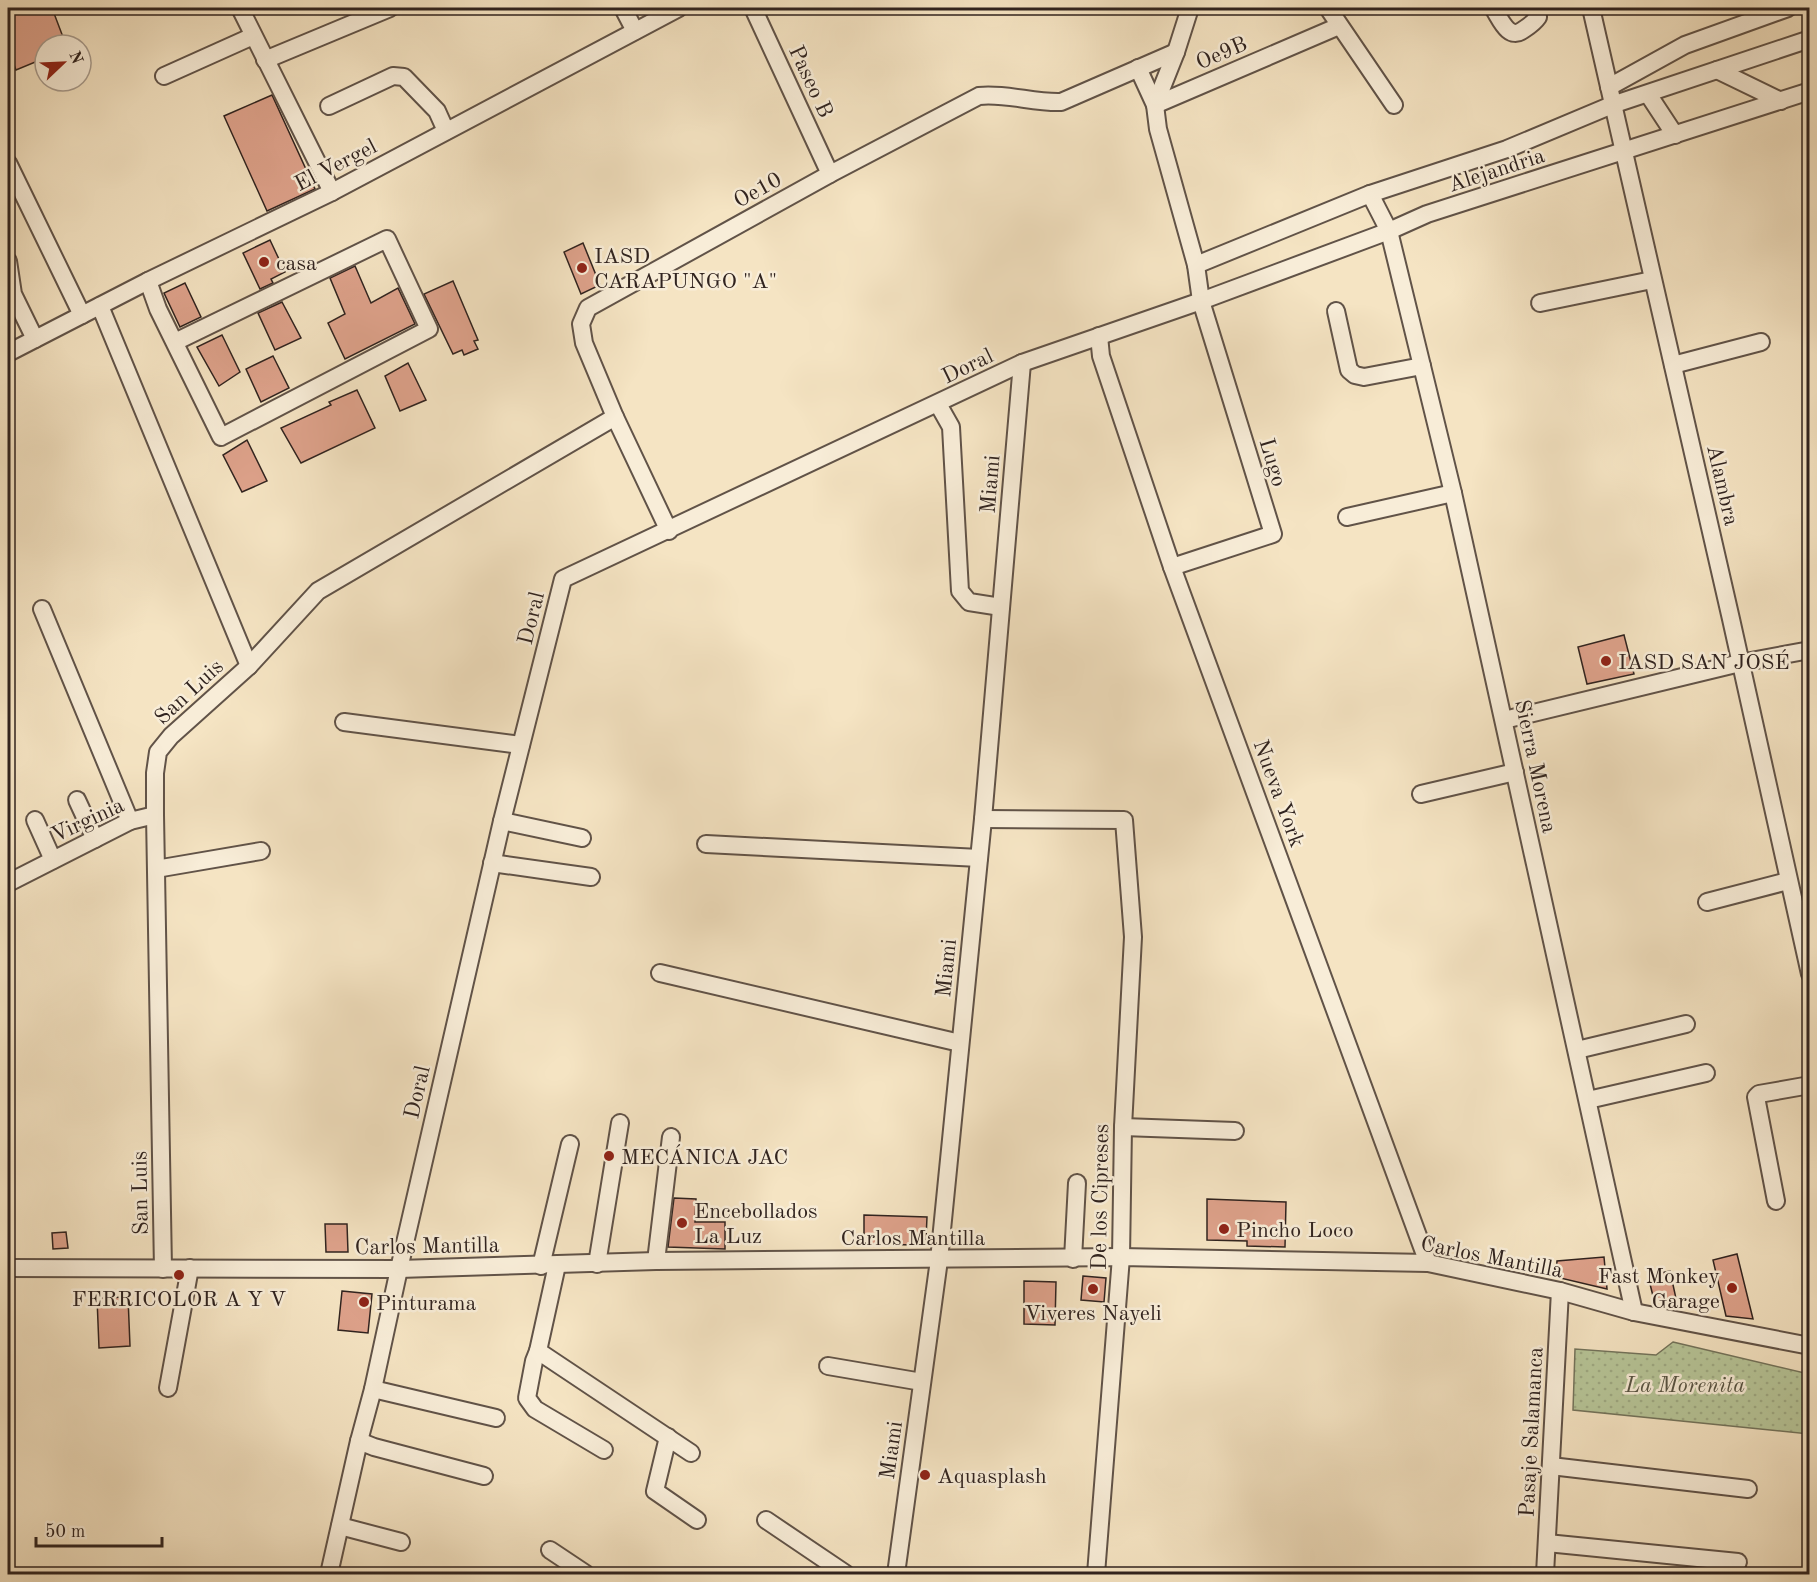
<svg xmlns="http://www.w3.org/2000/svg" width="1817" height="1582" font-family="'Old Standard TT',serif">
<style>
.park{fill:url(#park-dots);stroke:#74745c;stroke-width:1.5}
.building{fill:#dea28b;stroke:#30231f;stroke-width:1.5}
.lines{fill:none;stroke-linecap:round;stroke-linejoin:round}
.minor-casing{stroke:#615348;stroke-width:20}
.minor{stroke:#f8edd8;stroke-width:16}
.poi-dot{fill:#8f2418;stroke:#f8edd8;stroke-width:2}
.labels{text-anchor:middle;stroke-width:5;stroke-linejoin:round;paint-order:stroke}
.street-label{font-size:22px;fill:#30231f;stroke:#f8edd8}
.poi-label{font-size:22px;fill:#30231f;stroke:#f8edd8;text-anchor:start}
.park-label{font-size:22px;font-style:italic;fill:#585443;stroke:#f8edd8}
</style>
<defs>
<pattern id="park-dots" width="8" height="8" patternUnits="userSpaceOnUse" patternTransform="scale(1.5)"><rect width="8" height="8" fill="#b7c598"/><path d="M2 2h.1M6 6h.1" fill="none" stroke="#9ea983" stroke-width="1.8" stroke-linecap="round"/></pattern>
</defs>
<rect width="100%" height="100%" fill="#f5e4c3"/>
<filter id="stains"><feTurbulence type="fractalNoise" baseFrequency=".00333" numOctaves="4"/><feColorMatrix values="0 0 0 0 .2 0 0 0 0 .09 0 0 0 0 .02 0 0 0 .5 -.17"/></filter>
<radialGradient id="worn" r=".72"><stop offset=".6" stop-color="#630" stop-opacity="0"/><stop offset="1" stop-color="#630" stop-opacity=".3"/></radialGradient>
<!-- park -->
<polygon class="park" points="1673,1342 1809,1374 1809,1434 1573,1410 1575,1349 1656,1355"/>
<!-- building -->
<g class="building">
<polygon points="8,8 52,8 66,45 45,45 45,58 16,70 8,49"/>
<polygon points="272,95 315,189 267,211 224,116"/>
<polygon points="270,240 285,272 271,279 273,283 260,289 243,253"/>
<polygon points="583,243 600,285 581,294 564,252"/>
<polygon points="355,266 371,303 398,288 415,324 345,359 328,323 345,314 330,278"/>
<polygon points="453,281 478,340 474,341 478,349 464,355 462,350 453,354 424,294"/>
<polygon points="185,283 201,317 180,327 164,293"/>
<polygon points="282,302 301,338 275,350 258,313"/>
<polygon points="222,335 240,372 219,386 197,347"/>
<polygon points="273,356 289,388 261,402 246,369"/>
<polygon points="408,363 426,400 400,411 385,376"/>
<polygon points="357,390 375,428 301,463 281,428 331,405 329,402"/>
<polygon points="247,440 267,481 242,492 223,455"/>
<polygon points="1624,635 1634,674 1587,684 1578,647"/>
<polygon points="674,1198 696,1199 695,1222 725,1222 725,1249 668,1247"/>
<polygon points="1207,1199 1286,1202 1285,1247 1247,1246 1247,1241 1207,1240"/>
<polygon points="864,1215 927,1217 926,1239 917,1245 864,1244"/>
<polygon points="325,1224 347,1224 348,1252 326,1252"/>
<polygon points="66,1232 68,1248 53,1249 52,1233"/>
<polygon points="1737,1254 1753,1319 1726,1316 1713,1260"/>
<polygon points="1604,1257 1607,1289 1556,1277 1557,1261"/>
<polygon points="1670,1271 1677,1303 1654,1300 1648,1276"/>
<polygon points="1083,1276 1106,1278 1104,1302 1081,1300"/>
<polygon points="1024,1281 1056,1282 1055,1325 1024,1324"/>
<polygon points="342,1291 372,1294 368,1333 338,1330"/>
<polygon points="128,1297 130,1346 99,1348 97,1298"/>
</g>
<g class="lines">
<!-- minor casing -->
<g class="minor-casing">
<g id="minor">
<polyline points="240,8 332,192"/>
<polyline points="623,8 635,31"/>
<polyline points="753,8 830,174"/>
<polyline points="1328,8 1394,105"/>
<path d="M1493 8C1500 18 1508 41 1523 30 1529 26 1534 23 1538 17L1534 8"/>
<polyline points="1591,8 1731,619 1810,974"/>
<polyline points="265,60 390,8"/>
<polyline points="1138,68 1155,105 1339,26"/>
<polyline points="1717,70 1781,101"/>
<polyline points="164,76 253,36"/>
<polyline points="1609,87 1685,45 1788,8"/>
<polyline points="1648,94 1675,135"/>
<polyline points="329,106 393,76 404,77 437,111 446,131"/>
<polyline points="8,163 82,315"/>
<polyline points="1370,194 1389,231 1453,493 1634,1312"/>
<polyline points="8,261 13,294 35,339"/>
<polyline points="1196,265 1370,194 1507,149 1612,105 1810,39"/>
<polyline points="148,281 158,309 221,437 429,329 387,239 175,342"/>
<polyline points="1540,303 1652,280"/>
<polyline points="100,306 249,666"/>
<polyline points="1336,311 1349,370 1355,375 1364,377 1422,366"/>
<polyline points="1099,336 1101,356 1172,567 1428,1263"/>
<polyline points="8,353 148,281 332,192 679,8"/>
<polyline points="1673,365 1761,342"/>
<polyline points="938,404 951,427 960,591 969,602 1001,607"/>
<polyline points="1347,517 1453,493"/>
<path d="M669 531 615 417 584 343 581 324 588 308 830 174 979 96C1007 93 1033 103 1061 102L1176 52"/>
<polyline points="1172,567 1273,534 1201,301 1196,265 1158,129 1155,105 1176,52 1190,8"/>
<polyline points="42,609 130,821"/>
<polyline points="1504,720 1740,663 1810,650"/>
<polyline points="344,722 521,745"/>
<polyline points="1421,794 1515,772"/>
<polyline points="77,800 95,839"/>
<polyline points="983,819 1124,820 1133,937 1123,1127 1121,1257 1096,1574"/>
<polyline points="35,820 53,860"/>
<polyline points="502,821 582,838"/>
<polyline points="706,844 979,858"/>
<polyline points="492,863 591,877"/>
<polyline points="156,869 261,851"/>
<polyline points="8,883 130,821 155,815"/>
<polyline points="1707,902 1788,881"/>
<polyline points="660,973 960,1043"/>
<polyline points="1577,1050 1686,1024"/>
<polyline points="1588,1100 1706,1073"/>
<polyline points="1123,1127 1235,1131"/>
<polyline points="1776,1201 1756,1097 1759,1094 1810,1085"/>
<polyline points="1073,1259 1077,1183"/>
<polyline points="656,1261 671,1137"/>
<polyline points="597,1264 620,1123"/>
<polyline points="557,1265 538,1351 691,1453"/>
<polyline points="541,1266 570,1144"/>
<polyline points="8,1268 399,1269 656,1261 1121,1257 1428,1263 1560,1291 1634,1312 1810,1346"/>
<polyline points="163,1269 155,815 155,773 158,752 171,736 249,666 318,591 615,417"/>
<polyline points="538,1351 534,1361 527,1398 535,1409 604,1450"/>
<polyline points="828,1366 922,1382"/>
<polyline points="168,1388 190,1268"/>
<polyline points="373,1389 496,1418"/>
<polyline points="668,1437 655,1491 697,1520"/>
<polyline points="359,1441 374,1447 484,1476"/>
<polyline points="1551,1466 1748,1489"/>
<polyline points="766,1520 846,1574"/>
<polyline points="340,1526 401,1542"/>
<polyline points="1547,1543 1738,1562"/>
<polyline points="550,1550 586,1574"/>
<polyline points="329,1574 359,1441 373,1389 399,1269 502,821 563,579 1022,363 1201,301 1389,231 1427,214 1810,91"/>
<polyline points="896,1574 939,1260 983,819 1022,363"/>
<polyline points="1545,1574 1560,1291"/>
</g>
</g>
<!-- minor -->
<use href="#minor" class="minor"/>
</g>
<!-- markers -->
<g class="poi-dot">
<circle cx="264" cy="262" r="6"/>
<circle cx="582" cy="268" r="6"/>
<circle cx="1606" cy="661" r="6"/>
<circle cx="609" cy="1156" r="6"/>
<circle cx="682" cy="1223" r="6"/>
<circle cx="1224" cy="1229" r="6"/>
<circle cx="179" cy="1275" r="6"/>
<circle cx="1732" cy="1288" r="6"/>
<circle cx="1093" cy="1289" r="6"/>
<circle cx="364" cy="1302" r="6"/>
<circle cx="925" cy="1475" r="6"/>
</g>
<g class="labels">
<!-- street labels -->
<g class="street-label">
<text transform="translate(1221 52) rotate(-23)" y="8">Oe9B</text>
<text transform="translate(812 81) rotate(65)" y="8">Paseo B</text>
<text transform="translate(335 164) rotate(-27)" y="8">El Vergel</text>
<text transform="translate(1496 169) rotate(-18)" y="8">Alejandria</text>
<text transform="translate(757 189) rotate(-29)" y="8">Oe10</text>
<text transform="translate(967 365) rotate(-26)" y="8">Doral</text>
<text transform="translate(1274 462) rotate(73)" y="8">Lugo</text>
<text transform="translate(989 484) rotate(-85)" y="8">Miami</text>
<text transform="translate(1724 485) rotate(77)" y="8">Alambra</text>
<text transform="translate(530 618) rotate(-76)" y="8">Doral</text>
<text transform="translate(188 691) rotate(-43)" y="8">San Luis</text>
<text transform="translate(1537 766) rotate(78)" y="8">Sierra Morena</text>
<text transform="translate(1280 793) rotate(70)" y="8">Nueva York</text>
<text transform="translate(87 819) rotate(-25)" y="8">Virginia</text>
<text transform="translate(945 968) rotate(-84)" y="8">Miami</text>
<text transform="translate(416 1092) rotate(-77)" y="8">Doral</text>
<text transform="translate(139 1193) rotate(-91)" y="8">San Luis</text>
<text transform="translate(1099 1197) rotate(-89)" y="8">De los Cipreses</text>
<text x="913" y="1245">Carlos Mantilla</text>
<text transform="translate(427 1245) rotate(-1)" y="8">Carlos Mantilla</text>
<text transform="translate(1492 1256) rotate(11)" y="8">Carlos Mantilla</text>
<text transform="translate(1530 1432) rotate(-87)" y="8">Pasaje Salamanca</text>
<text transform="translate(890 1450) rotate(-82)" y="8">Miami</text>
</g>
<!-- poi labels -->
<g class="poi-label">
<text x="594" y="263">IASD<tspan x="594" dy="25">CARAPUNGO "A"</tspan></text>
<text x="276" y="270">casa</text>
<text x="1618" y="669">IASD SAN JOSÉ</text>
<text x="621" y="1164">MECÁNICA JAC</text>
<text x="694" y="1218">Encebollados<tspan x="694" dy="25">La Luz</tspan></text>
<text x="1236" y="1237">Pincho Loco</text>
<text x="1720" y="1283" text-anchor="end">Fast Monkey<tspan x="1720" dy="25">Garage</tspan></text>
<text x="179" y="1306" text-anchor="middle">FERRICOLOR A Y V</text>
<text x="376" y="1310">Pinturama</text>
<text x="1093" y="1320" text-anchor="middle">Viveres Nayeli</text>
<text x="937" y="1483">Aquasplash</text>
</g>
<!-- park labels -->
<g class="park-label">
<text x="1685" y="1392">La Morenita</text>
</g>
</g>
<!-- margin -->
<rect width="1817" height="1582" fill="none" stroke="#f5e4c3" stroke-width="30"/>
<rect x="9" y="9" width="1799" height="1564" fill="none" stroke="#30231f" stroke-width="3"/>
<rect x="15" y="15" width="1787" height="1552" fill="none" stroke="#30231f" stroke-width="1.5"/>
<!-- north arrow -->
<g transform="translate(63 63) rotate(67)"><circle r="28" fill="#f8edd8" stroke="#a89c8e" stroke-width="1.5"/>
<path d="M0-4.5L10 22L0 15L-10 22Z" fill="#8f2418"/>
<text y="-9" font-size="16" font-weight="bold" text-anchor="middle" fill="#30231f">N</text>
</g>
<!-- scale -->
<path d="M36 1537v9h126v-9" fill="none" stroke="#30231f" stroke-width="3"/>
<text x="45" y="1537" font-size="18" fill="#30231f" stroke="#f8edd8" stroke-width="4.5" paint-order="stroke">50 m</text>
<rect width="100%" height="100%" filter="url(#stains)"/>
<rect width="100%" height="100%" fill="url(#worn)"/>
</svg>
